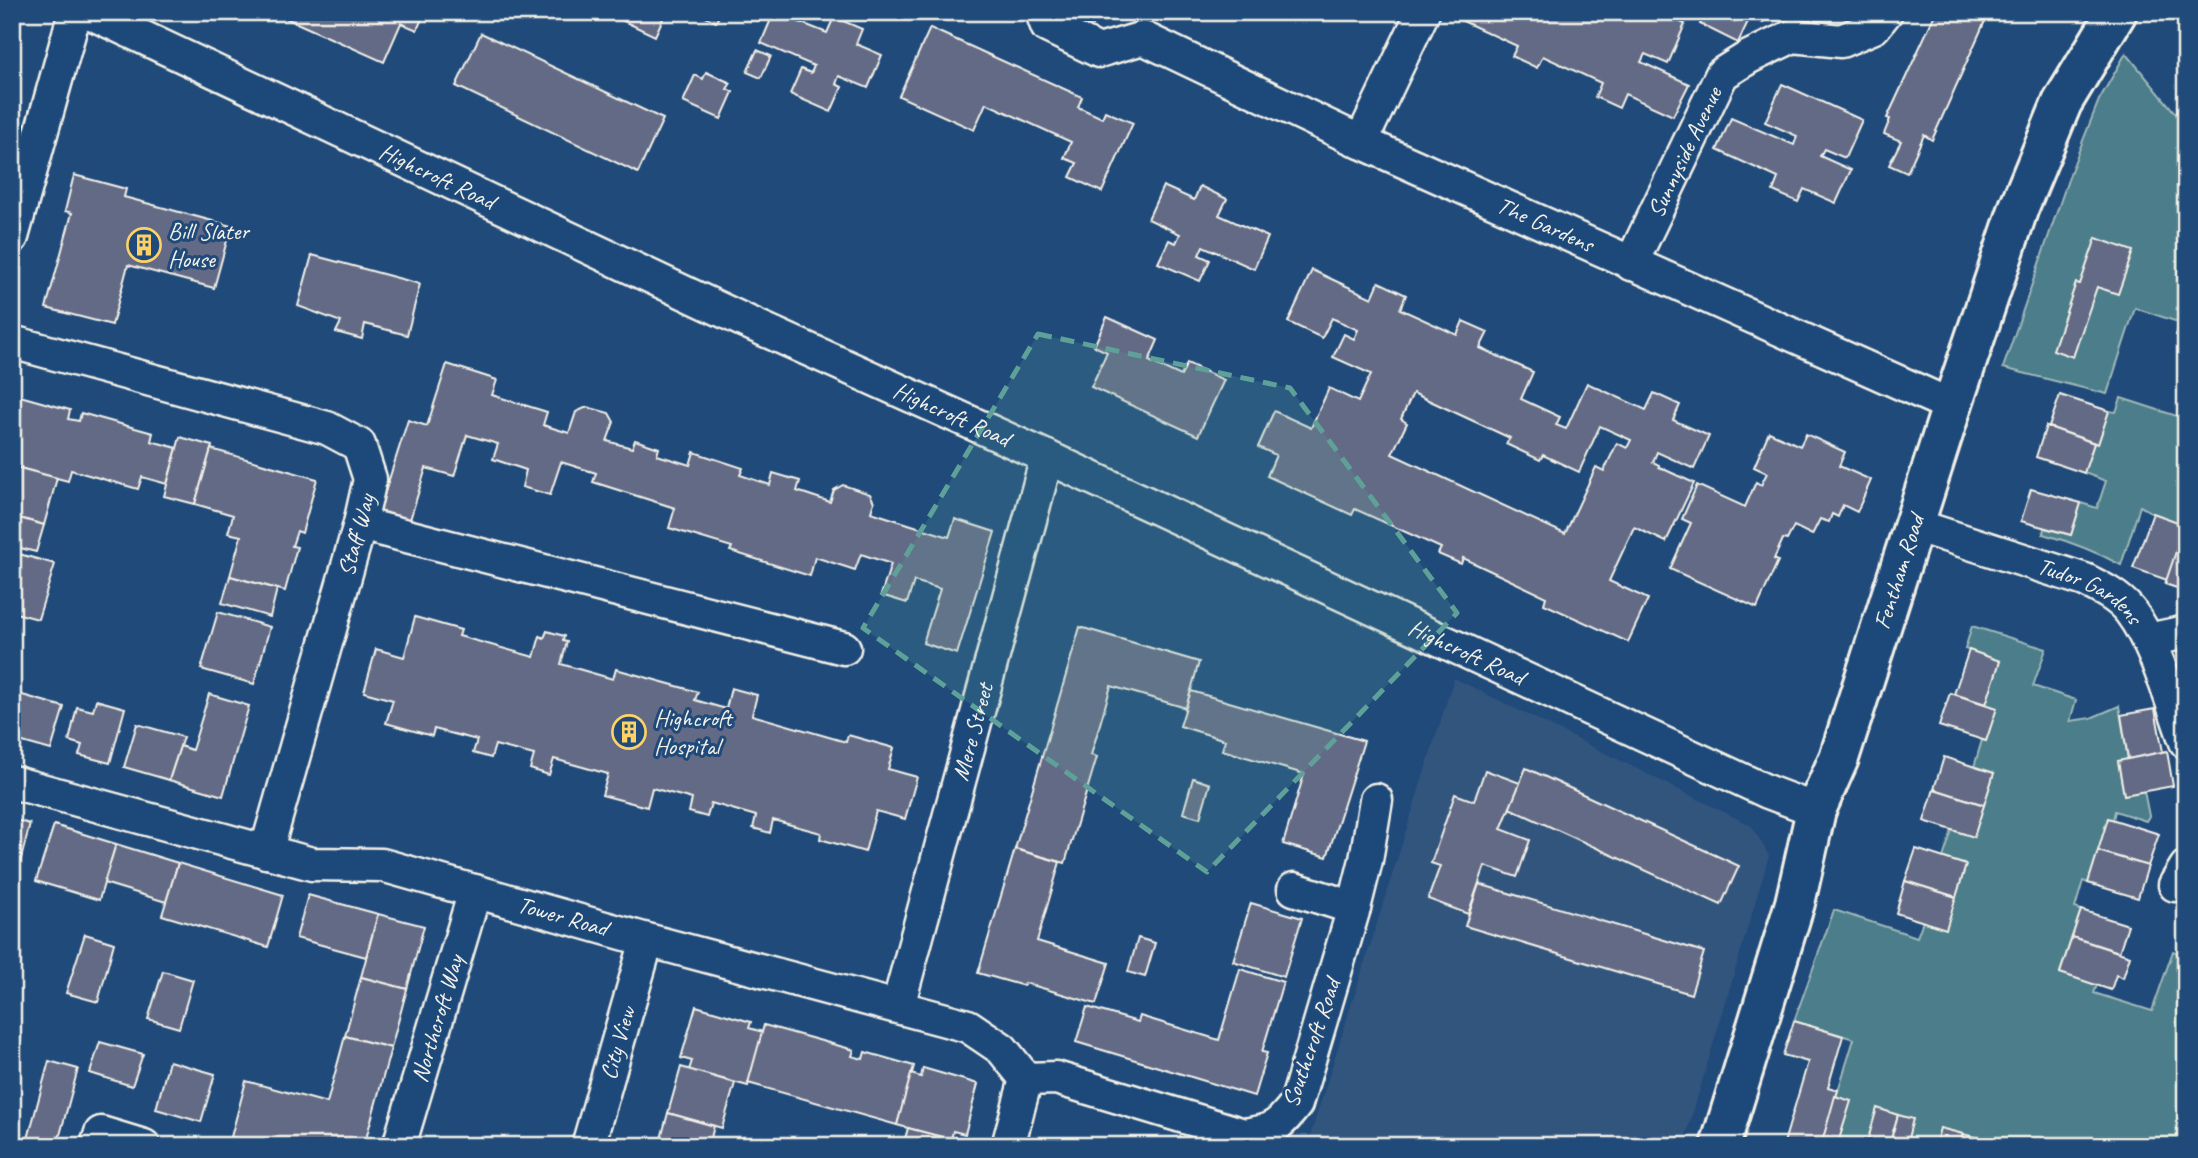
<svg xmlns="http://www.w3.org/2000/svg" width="2198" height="1158" font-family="Caveat,sans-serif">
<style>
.built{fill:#33547e}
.green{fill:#4b7e8a;stroke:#a0b8b9;stroke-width:2}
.building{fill:#636b86;stroke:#f4f1e8;stroke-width:2;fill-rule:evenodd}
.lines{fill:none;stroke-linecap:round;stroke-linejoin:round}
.street-casing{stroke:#f4f1e8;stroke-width:37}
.secondary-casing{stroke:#f4f1e8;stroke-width:44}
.street{stroke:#1f4a7a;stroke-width:32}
.secondary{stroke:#1f4a7a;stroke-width:38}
.marked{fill:#5fa199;fill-opacity:0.2;stroke:#5fa199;stroke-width:5;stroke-dasharray:14 9;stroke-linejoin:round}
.labels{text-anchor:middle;stroke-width:6;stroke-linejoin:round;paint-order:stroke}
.street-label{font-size:24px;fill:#f4f1e8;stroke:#1f4a7a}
.poi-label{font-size:24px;fill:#f4f1e8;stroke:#1f4a7a;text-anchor:start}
</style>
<rect width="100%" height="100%" fill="#1f4a7a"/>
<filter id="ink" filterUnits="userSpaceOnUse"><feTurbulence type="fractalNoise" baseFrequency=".0143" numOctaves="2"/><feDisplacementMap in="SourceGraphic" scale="14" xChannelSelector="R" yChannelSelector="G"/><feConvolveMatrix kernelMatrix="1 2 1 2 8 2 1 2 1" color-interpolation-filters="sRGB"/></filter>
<g filter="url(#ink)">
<!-- built -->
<polygon class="built" points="1454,678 1752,826 1769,856 1683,1146 1307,1146"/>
<!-- green -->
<g class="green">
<polygon points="2126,53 2186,126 2186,309 2181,323 2135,308 2107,394 2003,368 2071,171 2099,100"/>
<path d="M2121 398 2186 419V529L2185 525 2153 513 2140 506 2121 565C2095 551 2071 542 2043 534L2044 528 2071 535 2081 503 2097 508 2106 481 2084 473 2094 443 2098 444 2109 411 2116 412Z"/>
<polygon points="1972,626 2046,649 2033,686 2076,700 2070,721 2091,718 2119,706 2128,759 2118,761 2124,794 2144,791 2149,816 2146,821 2115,811 2113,820 2108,819 2088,883 2083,881 2075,908 2081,910 2060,972 2097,985 2094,993 2152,1011 2173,951 2186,956 2186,1146 1821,1146 1854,1039 1794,1021 1834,910 1917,937 1923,921 1946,928 1966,865 1943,858 1952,830 1974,836 1994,773 1974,767 1982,740 1986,741 1996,708 1986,704 2000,661 1965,649"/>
</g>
<!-- building -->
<g class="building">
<polygon points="272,12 425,12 417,30 401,23 384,62"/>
<polygon points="615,12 666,12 655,36 613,16"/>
<polygon points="695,12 721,12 716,22"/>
<polygon points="774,12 827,33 834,17 862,29 856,44 882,55 868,88 839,76 836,84 842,87 831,112 790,94 801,69 811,73 814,66 761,43"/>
<polygon points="1073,12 1100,12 1093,26 1071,16"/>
<polygon points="1458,12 1658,12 1685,24 1668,64 1645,54 1641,62 1689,84 1673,116 1625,94 1619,108 1595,97 1601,83 1543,56 1537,68 1512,56 1517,46 1456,18"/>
<polygon points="1706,12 1768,12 1763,23 1750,17 1738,43 1700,24"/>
<polygon points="1936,12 1989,12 1932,140 1924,135 1907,173 1889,165 1901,141 1884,134 1890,119 1887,118"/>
<polygon points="930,28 1082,97 1078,107 1102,118 1105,111 1133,123 1102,192 1070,177 1077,163 1064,158 1071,142 986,103 974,130 899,96"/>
<polygon points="481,33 663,119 638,173 456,86"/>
<polygon points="757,50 771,56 761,78 747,72"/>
<polygon points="706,72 731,83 727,89 733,92 721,119 683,102 695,75 703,79"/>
<polygon points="1782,84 1862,120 1845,158 1824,149 1820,156 1851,170 1836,203 1804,189 1798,202 1773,191 1778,178 1717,150 1731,118 1794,145 1797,136 1765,122"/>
<polygon points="74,175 126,189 124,197 231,226 214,288 128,265 112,325 46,308 72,213 65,211"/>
<polygon points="1163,186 1194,200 1200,186 1227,199 1219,215 1268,237 1254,269 1203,246 1199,255 1210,260 1200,281 1158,263 1169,240 1176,243 1180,234 1148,219"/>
<polygon points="2096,238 2133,251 2118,294 2097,287 2073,357 2053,350 2076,283 2080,284"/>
<polygon points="312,255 420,284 407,335 365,324 362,339 336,332 341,322 298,306"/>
<path d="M1312 270 1372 298 1379 282 1406 295 1400 309 1457 335 1463 321 1488 332 1480 348 1533 372 1521 399 1560 417 1556 425 1566 429 1587 383 1646 410 1654 393 1680 405 1673 420 1709 436 1694 469 1657 452 1653 462 1659 465V467L1694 483 1666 542 1634 527 1609 581 1648 599 1628 642 1544 604 1546 597 1463 558 1461 564 1438 554 1441 548 1355 509 1352 515 1267 476 1276 455 1258 447 1274 411 1311 428 1329 388 1358 402 1371 374 1333 357 1344 334 1354 339 1358 330 1332 318 1322 338 1288 322ZM1413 393 1510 438 1506 444 1540 460 1543 455 1579 472 1600 426 1631 440 1627 448 1617 443 1604 471 1596 467 1565 534 1392 454 1407 423 1401 419Z"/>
<polygon points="2186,309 2186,338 2176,335"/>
<polygon points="1107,317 1158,340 1149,361 1181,376 1187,363 1224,380 1198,436 1091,387 1107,352 1094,346"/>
<polygon points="447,364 497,380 492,395 547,412 543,425 569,433 576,412 587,407 609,413 614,422 607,441 632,448 635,440 659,448 657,455 690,465 694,452 743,468 740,475 770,485 773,473 800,481 797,491 830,502 834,490 843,485 870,494 874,502 871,512 949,537 955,519 995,532 957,654 923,643 940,589 914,581 907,603 881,595 891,564 861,554 855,570 815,557 810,576 730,551 732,547 669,528 675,508 593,482 596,473 561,462 550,495 522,487 526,470 493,459 498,444 467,435 454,476 426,468 409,523 378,514 408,420 427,426"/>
<polygon points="2060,395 2109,411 2098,444 2049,427"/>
<polygon points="20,396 70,410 68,419 79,421 81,413 153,433 151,441 177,448 167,484 142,477 138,489 71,470 68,481 12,466 12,425"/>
<polygon points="2046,426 2094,443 2084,473 2036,457"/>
<polygon points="1769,432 1800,446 1806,434 1845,452 1839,466 1871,480 1857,512 1843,505 1838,517 1832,514 1829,522 1820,519 1812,535 1794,526 1787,540 1783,539 1774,559 1778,561 1757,608 1670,569 1691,523 1682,519 1697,485 1745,507 1756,482 1761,485 1767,473 1754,467"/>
<polygon points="180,437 212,446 195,504 164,496"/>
<polygon points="211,449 317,479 302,533 297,531 292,546 297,547 285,591 230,576 241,536 228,533 233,515 195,504"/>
<polygon points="12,466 57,478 44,525 12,516"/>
<polygon points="2031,489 2081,503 2071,535 2021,521"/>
<polygon points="2153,513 2186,525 2167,580 2133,568"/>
<polygon points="12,516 44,525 36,552 12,546"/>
<polygon points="2184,528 2186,529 2186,591 2165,584"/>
<polygon points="12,552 55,564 38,619 12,612"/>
<polygon points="230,576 277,589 270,617 222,603"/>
<polygon points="218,612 270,627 254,684 201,669"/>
<polygon points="415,617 461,630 459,636 534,657 540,636 544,638 547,631 564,636 563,641 567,642 561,664 613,679 616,669 698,692 695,700 726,709 731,688 757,695 752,715 846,742 848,735 894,748 888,769 917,777 905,819 876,811 865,852 820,839 821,833 773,820 770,833 753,828 756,816 711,803 707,817 689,812 692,799 652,788 647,807 602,795 608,774 554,759 549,775 530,769 534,755 495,745 491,758 473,753 477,740 434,729 432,736 386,723 393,700 364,692 376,649 404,657"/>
<polygon points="1080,627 1199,662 1186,708 1111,686 1091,755 1097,757 1065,863 1015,849"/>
<polygon points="1969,650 2000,661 1986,704 1954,694"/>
<polygon points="1191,691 1364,741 1327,857 1283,844 1304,774 1222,750 1225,740 1180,726"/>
<polygon points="12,692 64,707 51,750 12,739"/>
<polygon points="1950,693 1997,708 1986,741 1939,726"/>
<polygon points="209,694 249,706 223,796 169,780 180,746 192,750"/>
<polygon points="96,700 125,708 110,763 79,755 82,745 69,741 77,707 93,711"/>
<polygon points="2155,709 2163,752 2128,759 2121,715"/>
<polygon points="137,724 183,737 169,780 124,767"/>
<polygon points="2167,751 2173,786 2124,795 2118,761"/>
<polygon points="1944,757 1994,773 1984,805 1934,789"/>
<polygon points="1526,768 1739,866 1721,905 1509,808"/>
<polygon points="1485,770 1520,783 1501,829 1530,840 1517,877 1485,866 1468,914 1428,899 1440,866 1431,863 1455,794 1474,801"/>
<polygon points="1193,778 1210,784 1200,818 1183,813"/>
<polygon points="1934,789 1984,805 1974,837 1924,821"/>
<polygon points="2108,818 2159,834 2148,866 2098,851"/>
<polygon points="12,819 30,824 18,870 12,869"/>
<polygon points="54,825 116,844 99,900 36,881"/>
<polygon points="116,844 178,863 166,902 104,883"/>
<polygon points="1015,849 1060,862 1037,941 1109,963 1096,1004 1025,983 1024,986 978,973"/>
<polygon points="1916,849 1966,865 1956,897 1905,881"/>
<polygon points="2098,851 2148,866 2138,898 2088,883"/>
<polygon points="178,863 283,895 268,947 162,915"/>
<polygon points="1905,881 1956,897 1946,929 1896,913"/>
<polygon points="1479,884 1704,952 1691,994 1465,926"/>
<polygon points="308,895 378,914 366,957 296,938"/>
<polygon points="1251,903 1302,918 1284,977 1233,961"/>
<polygon points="2081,910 2128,925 2119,952 2072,937"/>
<polygon points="378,914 424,926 407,989 361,977"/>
<polygon points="85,934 114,943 98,1002 66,993"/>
<polygon points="2072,937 2130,956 2123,978 2116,975 2111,990 2060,973"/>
<polygon points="1138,938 1155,943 1145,977 1128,972"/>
<polygon points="1240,969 1283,982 1262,1052 1267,1053 1254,1096 1076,1042 1087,1007 1138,1022 1140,1016 1219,1040"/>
<polygon points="163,971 193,980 179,1028 148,1019"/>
<polygon points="361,977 407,989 391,1048 345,1036"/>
<polygon points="696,1006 751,1022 749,1028 763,1032 748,1086 689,1070 692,1061 681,1058"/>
<polygon points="1794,1021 1843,1036 1828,1087 1838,1090 1821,1146 1783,1146 1808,1062 1783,1055"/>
<polygon points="764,1025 854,1050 852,1056 863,1059 865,1052 914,1066 897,1125 748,1083"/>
<polygon points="12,1035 21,1037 12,1066"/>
<polygon points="345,1036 391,1048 364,1146 263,1146 231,1137 246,1081 327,1103"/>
<polygon points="100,1042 143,1054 132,1086 90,1073"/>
<polygon points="49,1061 78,1069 57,1146 26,1146"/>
<polygon points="169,1061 215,1074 201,1122 156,1109"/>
<polygon points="681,1067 735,1083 722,1128 668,1113"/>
<polygon points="923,1068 978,1084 965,1134 953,1131 951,1140 897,1125 911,1074 921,1077"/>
<polygon points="1835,1096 1851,1101 1838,1143 1849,1146 1821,1146"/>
<polygon points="1877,1108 1898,1115 1889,1146 1866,1146"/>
<polygon points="668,1113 714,1126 709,1146 659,1146"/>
<polygon points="1898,1115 1913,1119 1906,1146 1889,1146"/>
<polygon points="908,1128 965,1143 964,1146 903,1146"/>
<polygon points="1940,1128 1963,1134 1959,1146 1935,1146"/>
<polygon points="1963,1134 1978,1138 1976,1146 1959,1146"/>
</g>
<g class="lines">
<!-- street casing -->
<g class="street-casing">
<g id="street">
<path id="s1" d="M89 12 745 321 1047 457 1768 792 1816 810"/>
<path id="s2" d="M1042 12 1047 26 1099 51 1143 38 1361 142 1952 406"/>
<polyline points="1361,142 1423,12"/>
<polyline points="12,237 75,12"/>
<path id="s3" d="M1631 264 1722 74 1749 57 1793 36 1841 41 1874 27 1886 12"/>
<polyline points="12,342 327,428 359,445 370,479 360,524 266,852"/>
<polyline points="360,524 844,648"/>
<path id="s4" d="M1914 525 2085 580C2101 588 2119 597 2130 611 2156 645 2171 701 2186 742"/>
<polyline points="2148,640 2186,632"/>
<path id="s5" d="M12 782 312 864 382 865 647 940 968 1026 1002 1049 1026 1079 1008 1146"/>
<polyline points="2175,885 2186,867"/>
<polyline points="1294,889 1354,908"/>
<path id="s6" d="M898 1006 1047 457"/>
<path d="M1026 1079 1056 1078 1244 1135C1273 1131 1278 1127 1296 1104L1354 908 1366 860 1376 800"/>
<polyline points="97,1146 101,1133 144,1146"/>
<path id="s7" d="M399 1146 475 891"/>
<path id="s8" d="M588 1146 647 940"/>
</g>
</g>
<!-- secondary casing -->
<g class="secondary-casing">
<g id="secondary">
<path id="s9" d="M1720 1146 1795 903 1816 810 1839 758 1952 406 2019 207 2062 103 2117 12"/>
</g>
</g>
<!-- street -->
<use href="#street" class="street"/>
<!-- secondary -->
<use href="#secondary" class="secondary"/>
</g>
</g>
<!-- marked area -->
<path class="marked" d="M1038 334 1290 388 1457 613 1207 872 863 628Z"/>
<!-- icons -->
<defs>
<g id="building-ring" transform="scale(1.75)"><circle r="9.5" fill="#1f4a7a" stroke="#ffd166" stroke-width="1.5"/><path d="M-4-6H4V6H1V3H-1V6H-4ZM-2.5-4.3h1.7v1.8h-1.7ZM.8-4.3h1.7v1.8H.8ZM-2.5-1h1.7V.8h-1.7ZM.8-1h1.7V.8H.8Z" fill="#ffd166"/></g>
</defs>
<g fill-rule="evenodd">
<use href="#building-ring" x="144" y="245"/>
<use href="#building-ring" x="629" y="732"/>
</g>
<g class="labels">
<!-- street labels -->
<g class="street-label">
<text dy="8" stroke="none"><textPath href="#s3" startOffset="124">Sunnyside Avenue</textPath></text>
<text dy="8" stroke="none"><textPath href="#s1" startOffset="385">Highcroft Road</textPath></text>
<text dy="8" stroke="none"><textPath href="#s2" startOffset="562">The Gardens</textPath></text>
<text dy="8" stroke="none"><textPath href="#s1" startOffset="952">Highcroft Road</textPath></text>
<text transform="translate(356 535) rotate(-75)" y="8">Staff Way</text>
<text dy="8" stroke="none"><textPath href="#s9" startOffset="602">Fentham Road</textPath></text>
<text dy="8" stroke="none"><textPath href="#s4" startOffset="189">Tudor Gardens</textPath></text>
<text dy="8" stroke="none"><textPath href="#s1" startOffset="1519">Highcroft Road</textPath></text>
<text dy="8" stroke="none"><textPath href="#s6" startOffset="284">Mere Street</textPath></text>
<text dy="8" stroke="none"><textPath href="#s5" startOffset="569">Tower Road</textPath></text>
<text dy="8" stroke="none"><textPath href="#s7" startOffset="133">Northcroft Way</textPath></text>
<text dy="8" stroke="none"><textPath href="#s8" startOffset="107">City View</textPath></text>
<text transform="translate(1311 1043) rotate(-71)" y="8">Southcroft Road</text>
</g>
<!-- poi labels -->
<g class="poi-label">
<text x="168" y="239">Bill Slater<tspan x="168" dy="28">House</tspan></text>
<text x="654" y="726">Highcroft<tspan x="654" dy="28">Hospital</tspan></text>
</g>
</g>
<!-- margin -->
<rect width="2198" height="1158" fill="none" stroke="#1f4a7a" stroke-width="42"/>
<rect x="21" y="21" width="2156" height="1116" fill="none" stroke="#f4f1e8" stroke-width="2.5" filter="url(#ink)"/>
</svg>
